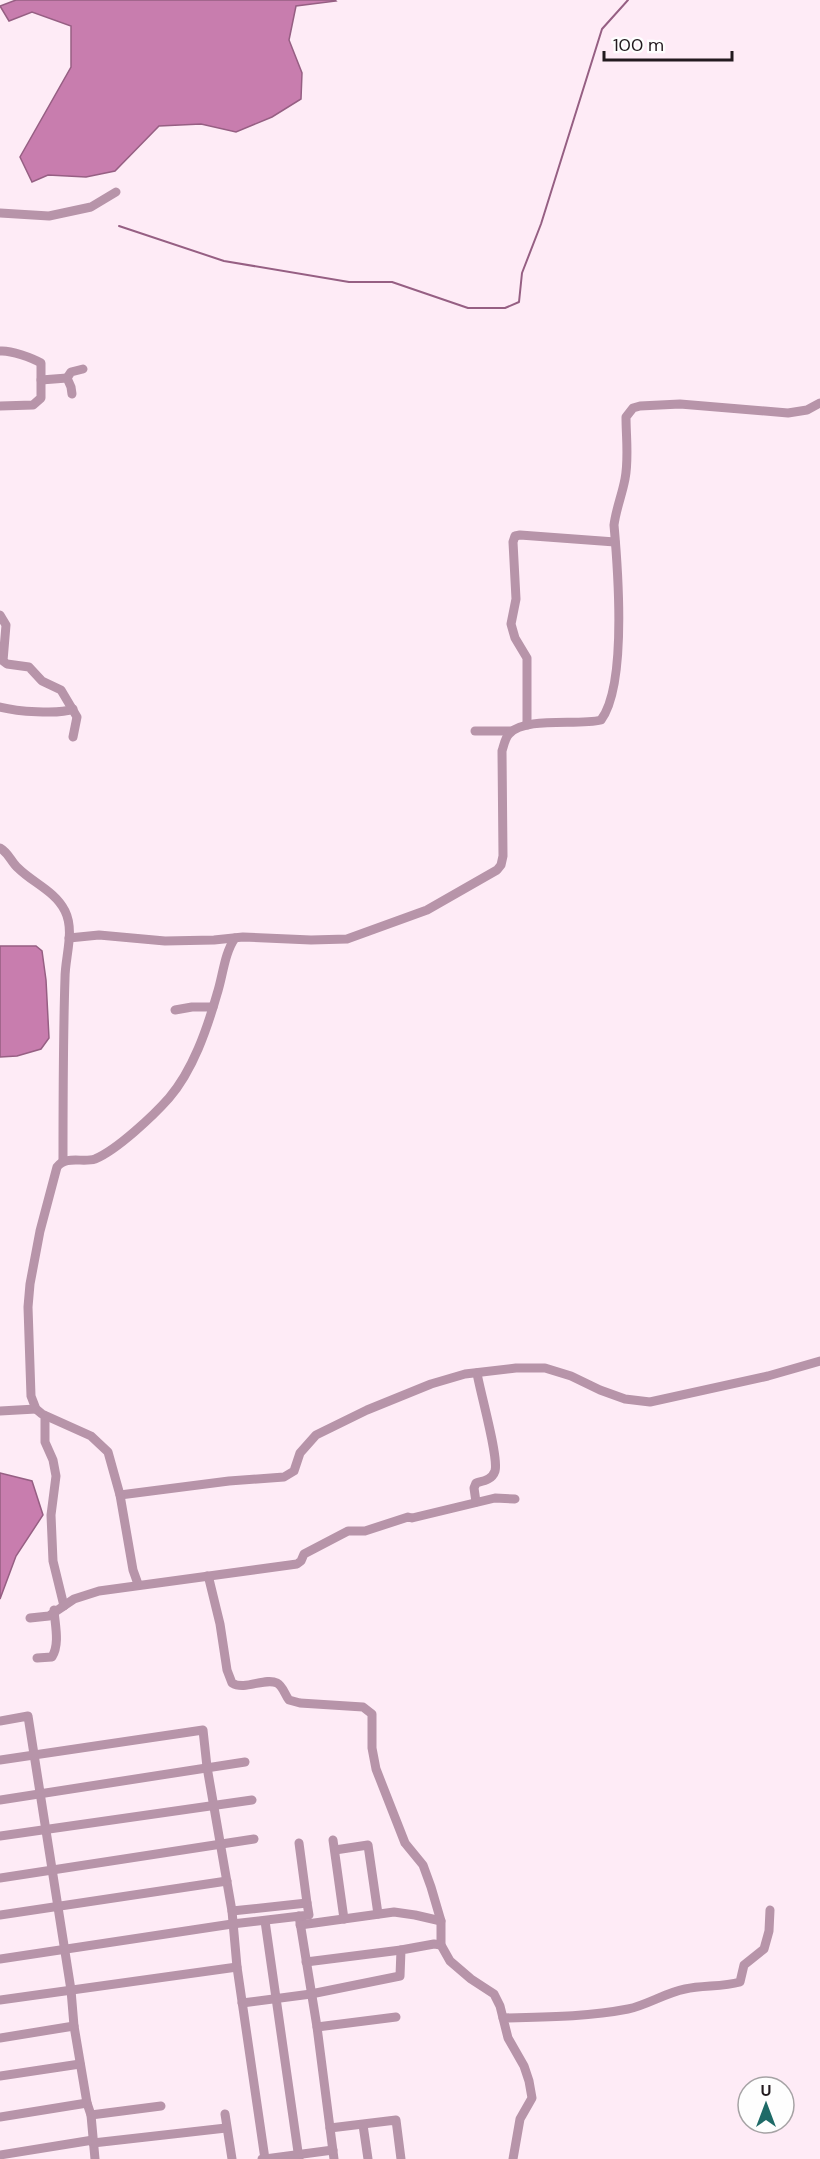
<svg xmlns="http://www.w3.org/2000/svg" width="820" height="2159" font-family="'DM Sans',sans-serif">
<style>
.water{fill:#c87dae;stroke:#965f83;stroke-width:1.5}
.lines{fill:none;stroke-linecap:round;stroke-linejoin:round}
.stream{stroke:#965f83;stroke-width:2}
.minor{stroke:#b794a9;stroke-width:9}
</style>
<rect width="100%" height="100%" fill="#feebf6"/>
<!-- water -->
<g class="water">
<polygon points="16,0 335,0 336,1 296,6 289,40 302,73 301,99 272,117 236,132 201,124 159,126 115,171 86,177 48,175 32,182 20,157 71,67 71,26 32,12 9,21 0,6"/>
<polygon points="0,946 36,946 42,951 46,980 49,1038 41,1049 17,1056 0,1057"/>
<polygon points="0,1473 32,1481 43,1515 16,1556 0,1599"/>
</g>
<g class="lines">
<!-- stream -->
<polyline class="stream" points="119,226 224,261 349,282 392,282 468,308 505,308 519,302 522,273 541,224 602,29 628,0"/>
<!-- minor -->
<g class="minor">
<polyline points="0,213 49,216 91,207 116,192"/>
<path d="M0 351C11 350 32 358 41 363V398L33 405 0 406"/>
<polyline points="67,378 71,372 83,369"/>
<polyline points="41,380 67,378 71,387 72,394"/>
<polyline points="0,615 6,625 3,661 7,664 29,667 42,681 61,690 77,717 73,737"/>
<path d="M0 707C16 711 58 715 73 709"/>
<polyline points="527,725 527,658 515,638 511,624 516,599 513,542 515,536 520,535 615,542"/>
<polyline points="475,731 511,731"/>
<path d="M0 848C9 853 11 862 18 868 33 883 55 891 65 911 75 931 65 957 65 978 63 1039 63 1100 63 1161"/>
<path d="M69 938 99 935 165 941 214 940 243 937 311 940 347 939 427 910 497 870 501 865 503 856 502 751C504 745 505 738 509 734 525 716 578 726 601 720 627 685 618 570 614 525 616 509 622 495 625 479 629 459 626 437 626 417L633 408 640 406 680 404 788 413 807 410 820 403"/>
<polyline points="175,1010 192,1007 213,1007"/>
<polyline points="0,1411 36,1409"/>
<polyline points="45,1416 45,1442 53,1460 56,1476 51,1515 53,1561 64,1606"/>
<polyline points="120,1495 229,1481 284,1477 294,1471 300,1453 316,1435 367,1410 431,1384 465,1374 516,1368 545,1368 571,1376 600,1390 625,1399 650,1402 768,1376 820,1361"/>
<path d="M476 1502 474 1488 476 1483C483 1481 492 1480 495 1471 499 1457 480 1392 477 1373"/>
<path d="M207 1576 209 1579 220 1624 227 1670 232 1683C245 1691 265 1677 277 1683 283 1686 285 1695 289 1700L300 1703 363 1707 372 1714V1748L376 1769 405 1843 423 1865 431 1887 441 1921V1945L450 1961 471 1979 494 1994 500 2006 508 2038 524 2066 529 2081 532 2098 520 2119 513 2159"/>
<path d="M138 1584 133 1570 120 1495 108 1452 91 1436 42 1414 36 1409 31 1396 28 1307 30 1284 40 1231 57 1167C66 1155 83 1163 95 1159 117 1150 154 1115 169 1098 193 1070 207 1029 217 994 223 976 224 954 235 938"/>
<polyline points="30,1618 49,1616 74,1599 99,1591 297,1564 301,1561 304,1554 348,1531 365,1531 408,1517 412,1518 495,1498 515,1499"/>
<path d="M37 1658 52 1657C60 1644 55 1625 54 1610"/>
<polyline points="0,1721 28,1716 71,1990 74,2026 87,2103 91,2115 95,2159"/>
<polyline points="0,1760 203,1730 207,1767 232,1911 237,1967 265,2159 262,2159"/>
<polyline points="0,1800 245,1762"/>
<polyline points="0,1836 252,1800"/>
<polyline points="333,1840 344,1919"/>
<polyline points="299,1843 307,1903"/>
<polyline points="335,1850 368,1845 378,1914"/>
<polyline points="0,1878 254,1839"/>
<polyline points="0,1915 227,1881"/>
<polyline points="299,1916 317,2027 334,2159"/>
<polyline points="265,1921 299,2159"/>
<polyline points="300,1925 394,1912 415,1915 441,1921"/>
<polyline points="0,1959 232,1924 309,1915 307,1903 232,1911"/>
<polyline points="306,1962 401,1950"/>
<polyline points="0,2000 237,1967"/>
<polyline points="242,2003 311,1994 400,1976 401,1950 434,1944 441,1945"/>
<path d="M503 2018C544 2017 587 2017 628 2009 647 2005 665 1993 685 1989 703 1985 722 1987 740 1982L744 1965 764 1949 769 1931 770 1910"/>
<polyline points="317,2027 396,2017"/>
<polyline points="0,2038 74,2026"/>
<polyline points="0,2076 80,2064"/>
<polyline points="225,2114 232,2159"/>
<polyline points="91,2115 161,2106"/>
<polyline points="0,2117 87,2103"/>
<polyline points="363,2125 368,2159"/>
<polyline points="330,2128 396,2120 401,2159"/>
<polyline points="93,2143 226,2128"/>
<polyline points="0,2155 93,2140"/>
<polyline points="265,2159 333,2150"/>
</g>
</g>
<!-- north arrow -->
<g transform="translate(766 2105)"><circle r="28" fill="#fefefe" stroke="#a6a3a5" stroke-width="1.5"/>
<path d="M0-4.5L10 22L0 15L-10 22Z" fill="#1e6a67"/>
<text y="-9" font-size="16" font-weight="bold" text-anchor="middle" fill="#231a1f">U</text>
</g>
<!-- scale -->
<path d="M604 51v9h128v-9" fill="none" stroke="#231a1f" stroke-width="3"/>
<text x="613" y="51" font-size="18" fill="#231a1f" stroke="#fefefe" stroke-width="4.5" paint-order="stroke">100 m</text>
</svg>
